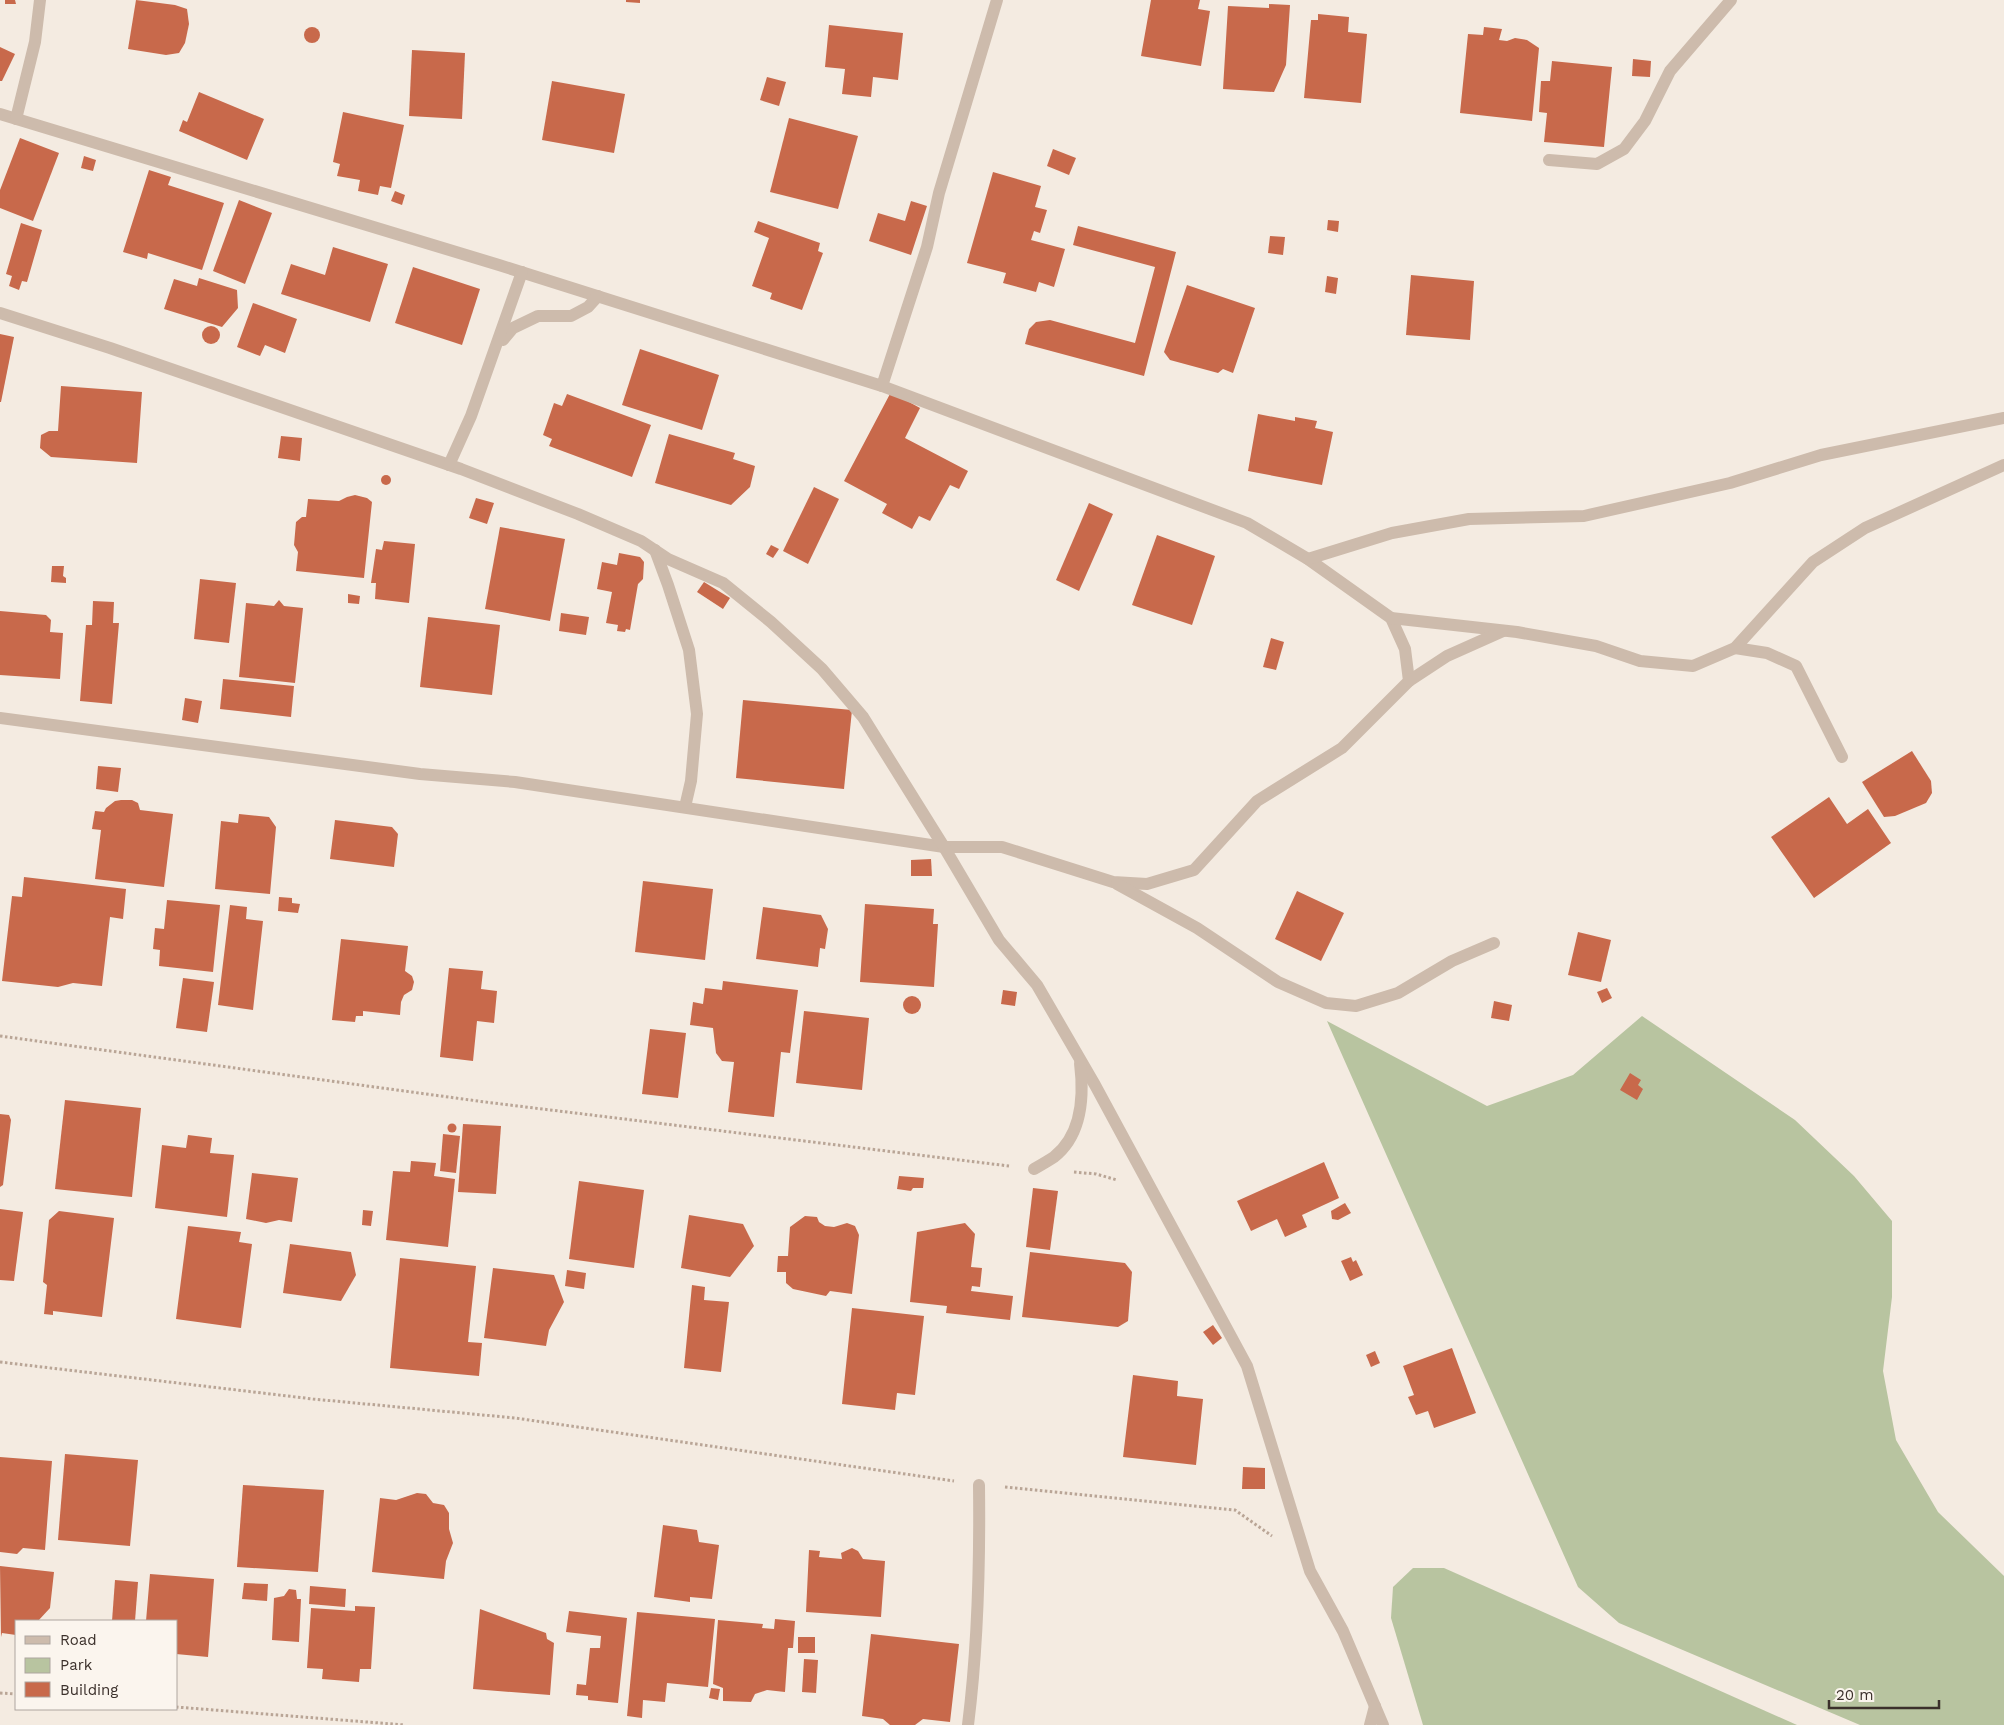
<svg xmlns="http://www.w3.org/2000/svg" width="2004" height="1725" font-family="'Work Sans',sans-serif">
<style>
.green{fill:#b8c4a0}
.building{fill:#c8694b}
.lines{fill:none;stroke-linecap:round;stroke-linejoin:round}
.path{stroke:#b9a596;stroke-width:3;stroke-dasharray:2.5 2.5;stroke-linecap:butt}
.street{stroke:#cdbbac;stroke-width:12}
</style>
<rect width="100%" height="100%" fill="#f4ebe1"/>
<!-- green -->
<g class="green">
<polygon points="1642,1016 1795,1120 1854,1176 1892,1221 1892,1297 1883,1371 1896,1440 1938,1512 2004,1576 2004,1725 1860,1725 1619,1623 1578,1587 1327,1021 1487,1106 1573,1075"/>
<polygon points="1413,1568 1444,1568 1797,1725 1423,1725 1391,1618 1393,1587"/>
</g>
<!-- building -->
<g class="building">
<polygon points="5,0 15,0 16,4 5,4"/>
<polygon points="136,0 175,5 187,9 189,24 185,43 179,53 166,55 128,49"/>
<polygon points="626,0 640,0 640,3 626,2"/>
<polygon points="1151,0 1200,0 1198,9 1210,11 1201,66 1141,56"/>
<polygon points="1269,4 1290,5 1286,65 1274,92 1223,89 1228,6 1269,8"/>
<polygon points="1318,14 1349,17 1348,32 1367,34 1361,103 1304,98 1311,20 1318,20"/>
<polygon points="829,25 903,33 898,80 873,77 871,97 842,94 845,69 825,67"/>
<circle cx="312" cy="35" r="8"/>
<polygon points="1484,27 1502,29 1499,40 1507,41 1515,38 1527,40 1539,48 1532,121 1460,113 1468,34 1483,35"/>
<polygon points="0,47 15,54 2,81 0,81"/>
<polygon points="412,50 465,53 462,119 409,116"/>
<polygon points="1633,59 1651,61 1650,77 1632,76"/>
<polygon points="1552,61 1612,67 1604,147 1544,142 1547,113 1539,112 1541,81 1550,81"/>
<polygon points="767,77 786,82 779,106 760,100"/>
<polygon points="552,81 625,94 614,153 542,140"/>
<polygon points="199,92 264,119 247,160 179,131 183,120 187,122"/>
<polygon points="343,112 404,125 391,188 380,186 378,195 358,191 360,180 337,176 340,164 333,162"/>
<polygon points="789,118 858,136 838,209 770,192"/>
<polygon points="20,138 59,153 33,221 0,208 0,190"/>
<polygon points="1053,149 1076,158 1069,175 1047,166"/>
<polygon points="84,156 96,160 93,171 81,168"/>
<polygon points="149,170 171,177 168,185 224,203 202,270 148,253 147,259 123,252"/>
<polygon points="993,172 1041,186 1035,207 1047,210 1040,233 1034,231 1031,240 1065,249 1054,287 1039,282 1036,292 1003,283 1006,273 967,263"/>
<polygon points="395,191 405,195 402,205 391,201"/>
<polygon points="239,200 272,213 245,284 213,271"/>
<polygon points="911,201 927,206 911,255 869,241 878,213 905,221"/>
<polygon points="1328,220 1339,221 1338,232 1327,230"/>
<polygon points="758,221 820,243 818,251 823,253 802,310 770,299 772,293 752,286 769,238 754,232"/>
<polygon points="21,223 42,230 27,282 22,281 19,290 9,286 12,276 6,274"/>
<polygon points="1078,226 1176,252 1144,376 1025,344 1029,329 1036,322 1050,320 1135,343 1155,267 1073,245"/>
<polygon points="1270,236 1285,237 1283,255 1268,253"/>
<polygon points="333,247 388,264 370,322 281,294 291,264 325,275"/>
<polygon points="413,267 480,289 462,345 395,323"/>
<polygon points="1411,275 1474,281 1470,340 1406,335"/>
<polygon points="1327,276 1338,278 1336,294 1325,292"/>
<polygon points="199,278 237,290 238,308 222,327 164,309 174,279 197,286"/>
<polygon points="1187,285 1255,308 1233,373 1223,369 1218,373 1170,360 1164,352"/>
<polygon points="253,303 297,319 285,353 265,345 260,356 237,347"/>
<circle cx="211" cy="335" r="9"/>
<polygon points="0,334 14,337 1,402 0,402"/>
<polygon points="640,349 719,375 702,430 622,405"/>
<polygon points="61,386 142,392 137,463 51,457 40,448 41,435 49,431 58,431"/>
<polygon points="891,392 920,408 905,438 968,471 959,489 950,485 930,521 919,516 912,529 882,513 887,504 844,481"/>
<polygon points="567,394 651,425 632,477 549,446 552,439 543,435 554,403 562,406"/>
<polygon points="1258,414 1295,421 1295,417 1317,421 1315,428 1333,432 1322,485 1248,471"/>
<polygon points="669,434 735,453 733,459 755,466 750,487 731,505 655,483"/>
<polygon points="281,436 302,438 300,461 278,458"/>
<circle cx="386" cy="480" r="5"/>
<polygon points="814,487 839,499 808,564 783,551"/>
<polygon points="355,495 367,498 372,502 364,578 296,571 298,552 294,545 296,522 302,517 306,517 308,499 339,501 347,497"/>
<polygon points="476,498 494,503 487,524 469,518"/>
<polygon points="1089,503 1113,514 1079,591 1056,580"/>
<polygon points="500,527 565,539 550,621 485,609"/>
<polygon points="1157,535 1215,556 1192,625 1132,605"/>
<polygon points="384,541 415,544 409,603 375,599 376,583 371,583 376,549 382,550"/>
<polygon points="771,545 779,549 773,558 766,554"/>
<polygon points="619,553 640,557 644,562 643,579 638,584 630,630 626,629 625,632 617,631 618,625 606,623 612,592 597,589 602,562 617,565"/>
<polygon points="52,566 64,566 63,576 66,578 66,583 51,582"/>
<polygon points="200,579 236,583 229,643 194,639"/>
<polygon points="704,582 730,598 723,609 697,592"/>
<polygon points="348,594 360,596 359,604 348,603"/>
<polygon points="279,600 284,606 303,608 295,683 239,677 246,603 274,606"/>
<polygon points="93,601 114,602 113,623 119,623 112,704 80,701 86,625 92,625"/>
<polygon points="0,611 46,615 51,620 50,632 63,633 60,679 0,675"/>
<polygon points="561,613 589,617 586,635 559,631"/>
<polygon points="428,617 500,625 492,695 420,687"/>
<polygon points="1271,638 1284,642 1276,670 1263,667"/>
<polygon points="223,679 294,686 291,717 220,709"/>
<polygon points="185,698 202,701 198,723 182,720"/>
<polygon points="743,700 852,710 844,789 736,778"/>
<polygon points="1912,751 1931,781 1932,793 1926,803 1895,816 1884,817 1862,782"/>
<polygon points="98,766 121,768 118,792 96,789"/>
<polygon points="1829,797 1847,824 1868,809 1891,843 1814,898 1771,837"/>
<polygon points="121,800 132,800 138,803 140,810 173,814 164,887 95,879 101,830 92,829 95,811 104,812 106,808 115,801"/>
<polygon points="239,814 269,817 276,827 270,894 215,889 221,821 238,823"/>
<polygon points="335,820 392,827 398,834 394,867 330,859"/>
<polygon points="931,859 932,876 911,876 911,860"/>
<polygon points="24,877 126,889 123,919 110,917 102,986 73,983 58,987 2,981 12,896 22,897"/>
<polygon points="643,881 713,889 705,960 635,952"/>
<polygon points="1297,891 1344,913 1321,961 1275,939"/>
<polygon points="279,897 292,898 292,903 300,904 298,913 278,911"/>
<polygon points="167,900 220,905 213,972 159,966 160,950 153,949 155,928 164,929"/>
<polygon points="865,904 934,909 933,924 938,924 934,987 860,982"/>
<polygon points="230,905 247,907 246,919 263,921 253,1010 218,1005"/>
<polygon points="763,907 821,915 828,929 825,949 820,948 818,967 756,959"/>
<polygon points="1578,932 1611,940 1601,982 1568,975"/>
<polygon points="341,939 408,946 405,971 412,976 414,982 412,990 404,995 401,1002 400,1015 363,1011 363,1016 356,1016 355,1022 332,1020"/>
<polygon points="449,968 483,971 481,989 497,991 494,1023 477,1021 473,1061 440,1057"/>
<polygon points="183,978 214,982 207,1032 176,1028"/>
<polygon points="723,981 798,990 790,1053 781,1052 774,1117 728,1112 734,1062 722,1061 716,1053 713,1028 690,1025 693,1002 703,1004 705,988 722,990"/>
<polygon points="1607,988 1612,998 1602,1003 1597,992"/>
<polygon points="1003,990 1017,992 1015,1006 1001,1004"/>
<circle cx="912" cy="1005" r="9"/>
<polygon points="1494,1001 1512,1005 1509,1021 1491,1018"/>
<polygon points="804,1011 869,1018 862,1090 796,1083"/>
<polygon points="650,1029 686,1033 678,1098 642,1094"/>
<polygon points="1630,1073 1641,1080 1638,1085 1643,1089 1637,1100 1620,1090"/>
<polygon points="65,1100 141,1108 132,1197 55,1189"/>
<polygon points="0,1114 9,1115 11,1120 3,1185 0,1187"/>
<circle cx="452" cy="1128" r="4.5"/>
<polygon points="463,1124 501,1126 496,1194 458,1192"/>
<polygon points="443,1134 460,1136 456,1173 440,1171"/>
<polygon points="188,1135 212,1138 210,1153 234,1155 227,1217 155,1208 162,1145 186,1148"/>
<polygon points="411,1161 436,1163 434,1176 455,1179 448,1247 386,1240 393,1171 410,1172"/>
<polygon points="1324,1162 1339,1198 1302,1215 1307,1227 1285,1237 1277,1219 1251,1231 1237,1201"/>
<polygon points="252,1173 298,1178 292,1222 279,1220 266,1223 246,1219"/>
<polygon points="899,1176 924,1178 923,1188 913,1188 911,1191 897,1189"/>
<polygon points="579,1181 644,1190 634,1268 569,1259"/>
<polygon points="1033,1188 1058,1191 1050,1250 1026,1247"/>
<polygon points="1345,1203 1351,1213 1338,1220 1332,1219 1331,1211"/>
<polygon points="0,1209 23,1212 14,1281 0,1280"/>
<polygon points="363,1210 373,1211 371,1226 362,1225"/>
<polygon points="59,1211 114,1218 102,1317 53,1311 53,1315 44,1314 47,1285 43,1282 49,1220"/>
<polygon points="689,1215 743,1224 754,1246 730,1277 681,1268"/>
<polygon points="805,1216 817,1217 819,1222 825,1226 834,1227 847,1223 855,1226 859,1235 852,1294 830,1291 826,1296 793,1289 786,1283 786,1272 777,1272 778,1256 788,1256 790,1227"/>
<polygon points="965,1223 975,1234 971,1267 982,1268 980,1287 972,1286 971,1291 1013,1296 1010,1320 946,1313 947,1306 910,1302 917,1232"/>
<polygon points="188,1226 241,1232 239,1242 252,1244 241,1328 176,1319"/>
<polygon points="290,1244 351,1252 356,1275 341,1301 283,1293"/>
<polygon points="1030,1252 1125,1263 1132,1272 1128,1321 1118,1327 1022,1317"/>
<polygon points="1351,1257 1353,1262 1356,1260 1363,1275 1350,1281 1341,1261"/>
<polygon points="400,1258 476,1266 468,1342 482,1343 479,1376 390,1368"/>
<polygon points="493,1268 554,1275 564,1302 549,1330 546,1346 484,1338"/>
<polygon points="567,1270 586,1273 584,1289 565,1286"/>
<polygon points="692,1285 705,1287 704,1300 729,1302 721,1372 684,1368"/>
<polygon points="852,1308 924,1316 915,1395 897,1393 895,1410 842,1404"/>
<polygon points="1213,1325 1222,1338 1213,1345 1203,1332"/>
<polygon points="1452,1348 1476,1413 1434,1428 1428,1411 1416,1415 1408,1397 1414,1395 1403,1366"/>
<polygon points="1375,1351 1380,1363 1371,1367 1366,1355"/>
<polygon points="1133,1375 1178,1381 1177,1396 1203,1399 1196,1465 1123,1457"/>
<polygon points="65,1454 138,1460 130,1546 58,1540"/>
<polygon points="0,1457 52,1461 45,1550 23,1548 17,1554 0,1552"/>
<polygon points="1243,1467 1265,1468 1265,1489 1242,1489"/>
<polygon points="243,1485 324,1490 318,1572 237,1567"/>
<polygon points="417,1493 426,1494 433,1503 444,1505 449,1513 449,1529 453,1543 446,1561 444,1579 372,1572 380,1498 396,1500"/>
<polygon points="663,1525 697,1530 699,1542 719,1545 712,1599 690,1597 690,1602 654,1597"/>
<polygon points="852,1548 858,1551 863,1559 885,1561 881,1617 806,1612 809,1550 820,1551 819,1557 842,1559 841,1553"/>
<polygon points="0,1566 54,1572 50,1608 38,1621 16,1621 16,1635 2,1633 1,1637"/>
<polygon points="150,1574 214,1579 208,1657 176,1654 176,1621 146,1621"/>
<polygon points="115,1580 138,1582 135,1621 112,1621"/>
<polygon points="244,1583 268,1584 267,1601 242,1599"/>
<polygon points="310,1586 346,1589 345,1607 309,1604"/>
<polygon points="289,1589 296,1590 297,1599 301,1599 299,1642 272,1640 274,1598 284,1596"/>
<polygon points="355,1606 375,1607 371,1669 360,1669 359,1682 322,1679 323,1669 307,1668 311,1608 355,1611"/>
<polygon points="480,1609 546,1633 547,1639 554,1643 550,1695 473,1689"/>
<polygon points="569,1611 627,1618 618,1703 588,1700 588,1696 576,1695 577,1684 586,1685 590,1648 600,1648 601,1636 566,1632"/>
<polygon points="637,1612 715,1619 708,1687 667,1683 665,1702 643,1700 642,1718 627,1716"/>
<polygon points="775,1619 795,1621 793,1648 788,1648 785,1692 767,1690 755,1694 751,1702 723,1701 723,1688 713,1684 718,1620 763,1624 762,1628 774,1629"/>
<polygon points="871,1634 959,1644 950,1722 923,1719 915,1725 890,1725 883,1719 862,1716"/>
<rect x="798" y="1637" width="17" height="16"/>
<polygon points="804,1659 818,1660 816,1693 802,1692"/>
<polygon points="711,1688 720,1689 718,1700 709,1698"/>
</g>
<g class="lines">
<!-- path -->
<g class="path">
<polyline points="0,1036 485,1102 1009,1166"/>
<polyline points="1074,1172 1096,1174 1117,1180"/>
<polyline points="0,1362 313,1399 515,1418 954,1481"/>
<polyline points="1005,1487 1235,1510 1272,1536"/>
<polyline points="0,1693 16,1694"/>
<polyline points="176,1707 405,1725"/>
</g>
<!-- street -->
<g class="street">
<polyline points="0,114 499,265 882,386 1247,523 1308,559 1391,618 1405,649 1409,681 1342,748 1257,801 1194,870 1147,884 1113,882 1002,847 944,847 515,782 420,774 0,718"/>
<polyline points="16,119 35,42 40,0"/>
<polyline points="1549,160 1597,164 1624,149 1645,121 1670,71 1731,0"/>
<polyline points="0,313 110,348 461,469 578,514 641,541 668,559 723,583 771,622 822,669 863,717 944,847 999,940 1037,985 1095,1085 1247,1366 1310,1571 1343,1631 1383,1725"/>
<polyline points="503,340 513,328 538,316 571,316 588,307 598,296"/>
<polyline points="882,386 927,247 939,193 997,0"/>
<polyline points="449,465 471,416 522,272"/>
<polyline points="655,550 668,585 689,650 697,714 691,781 685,807"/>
<polyline points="1308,559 1392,533 1469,519 1584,516 1730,483 1821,455 2004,418"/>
<polyline points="1391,618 1517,632 1596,646 1640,661 1693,666 1735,648 1813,562 1865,528 2004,465"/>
<polyline points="1735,648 1767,653 1796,666 1842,757"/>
<polyline points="1409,681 1447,656 1503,631"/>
<polyline points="1117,884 1197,928 1278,982 1326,1003 1356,1006 1398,993 1452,961 1494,943"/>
<path d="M1034 1169C1041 1165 1048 1161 1054 1157 1082 1135 1084 1095 1080 1063"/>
<path d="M968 1725C978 1645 980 1565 979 1485"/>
<polyline points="1370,1725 1375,1706"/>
</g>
</g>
<!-- legend -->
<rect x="15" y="1620" width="162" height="90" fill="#fbf5ee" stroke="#aea6a0"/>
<rect x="25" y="1636" width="25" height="8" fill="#cdbbac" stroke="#aea6a0"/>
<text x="60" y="1645" font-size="15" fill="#3b302b">Road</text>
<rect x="25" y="1658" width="25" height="15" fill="#b8c4a0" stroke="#aea6a0"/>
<text x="60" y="1670" font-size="15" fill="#3b302b">Park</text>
<rect x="25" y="1682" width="25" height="15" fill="#c8694b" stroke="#aea6a0"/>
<text x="60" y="1695" font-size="15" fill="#3b302b">Building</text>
<!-- scale -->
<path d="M1829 1700v8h110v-8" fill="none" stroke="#3b302b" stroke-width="2.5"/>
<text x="1836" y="1700" font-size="15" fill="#3b302b" stroke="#fbf5ee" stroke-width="4" paint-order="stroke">20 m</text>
</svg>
